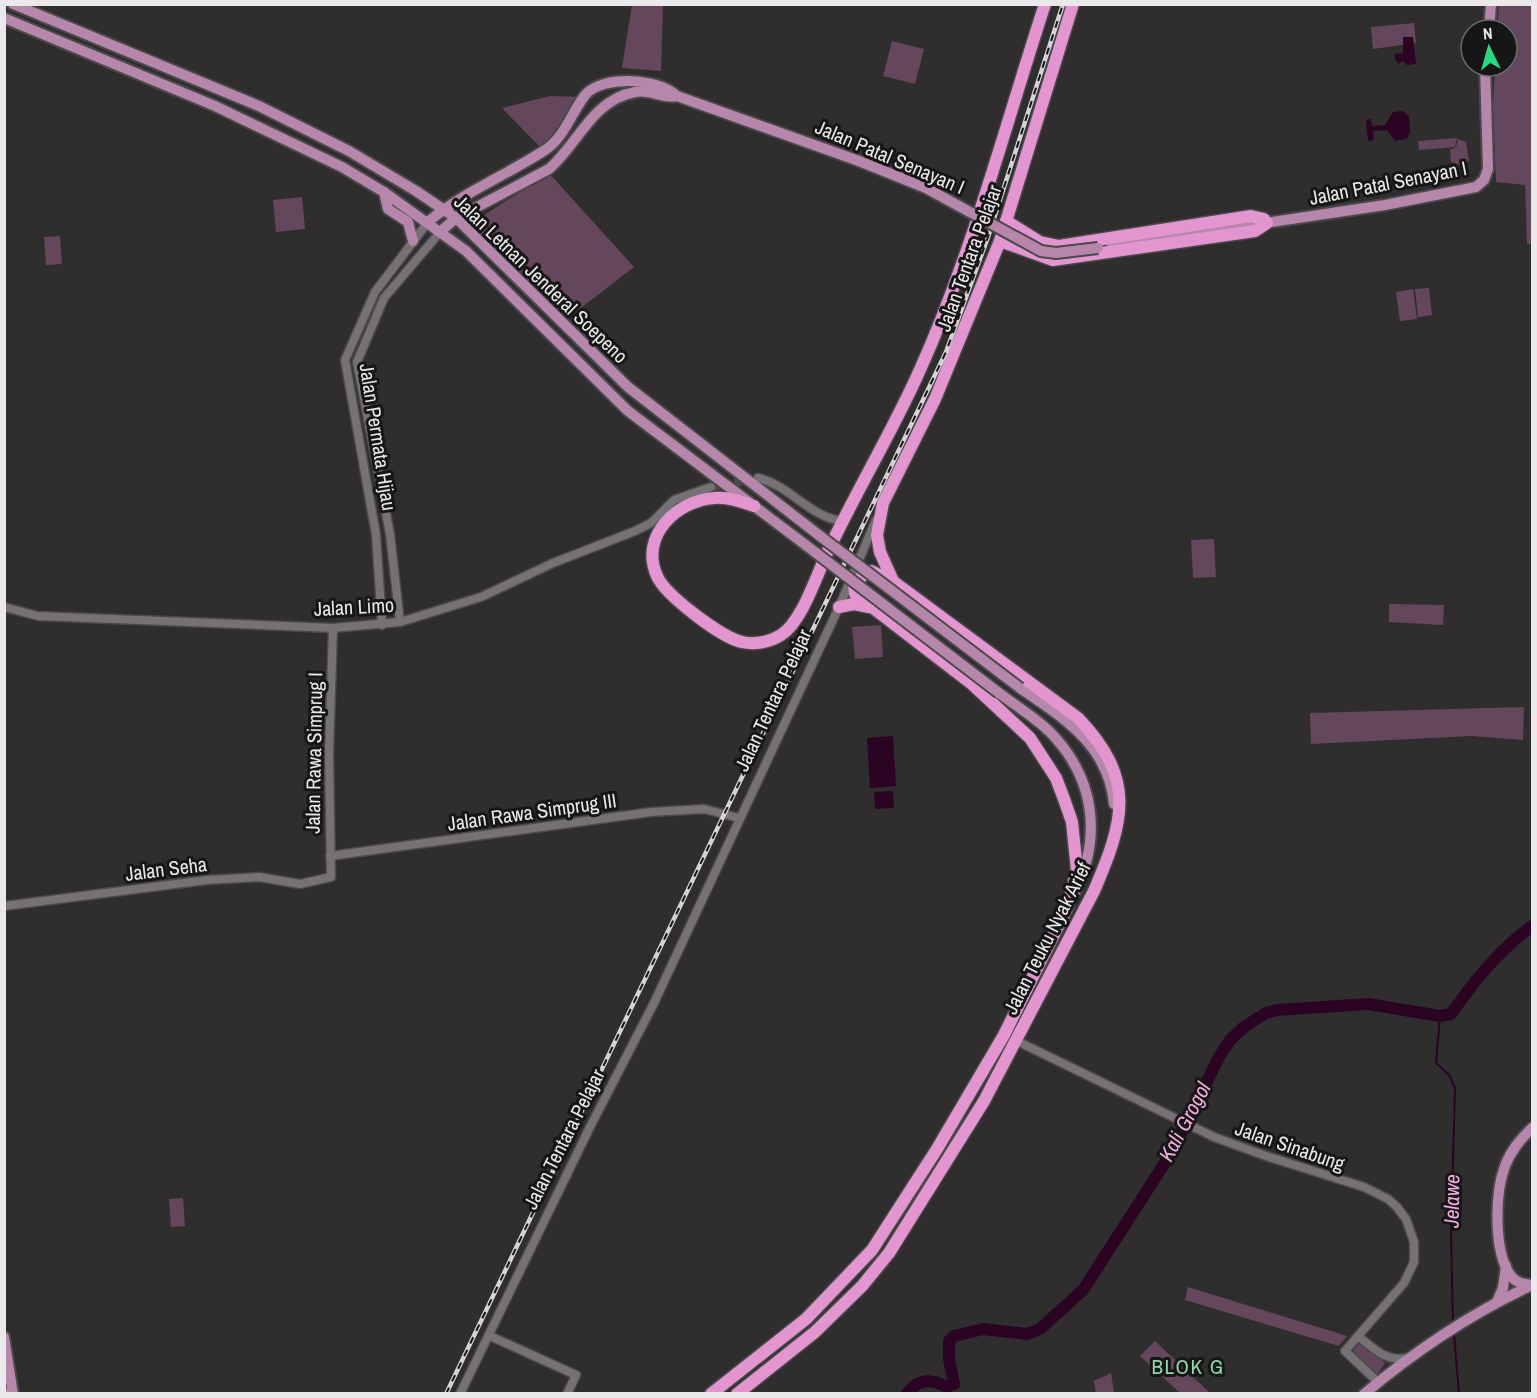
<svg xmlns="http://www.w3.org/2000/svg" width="1537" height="1398" font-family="'Archivo Narrow',sans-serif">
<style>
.green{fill:#64475d}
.water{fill:#2b0424}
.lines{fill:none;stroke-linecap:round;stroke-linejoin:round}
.stream{stroke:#2b0424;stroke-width:2}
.river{stroke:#2b0424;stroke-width:12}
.minor-tunnel{stroke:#4c494b;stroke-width:8;stroke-dasharray:8 4;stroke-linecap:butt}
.minor-casing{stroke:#4a484a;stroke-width:11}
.major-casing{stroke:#4a484a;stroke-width:14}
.highway-casing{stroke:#4a484a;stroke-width:15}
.minor{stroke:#757174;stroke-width:8}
.major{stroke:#b787ab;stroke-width:10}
.highway{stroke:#e395d0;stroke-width:12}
.rail-casing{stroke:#d5d3d5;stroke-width:4.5}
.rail{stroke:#171617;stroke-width:2;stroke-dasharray:7;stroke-linecap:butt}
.major-bridge-casing{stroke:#4a484a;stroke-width:14;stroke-linecap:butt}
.major-bridge{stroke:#b787ab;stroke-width:10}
.labels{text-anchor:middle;stroke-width:6;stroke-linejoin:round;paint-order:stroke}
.street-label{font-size:20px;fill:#eae8ea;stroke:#171617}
.water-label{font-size:21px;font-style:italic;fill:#f3ace2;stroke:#171617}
.neighbourhood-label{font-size:21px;letter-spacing:1.5px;fill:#8cd7a8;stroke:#171617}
</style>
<rect width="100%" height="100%" fill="#302d2f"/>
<!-- green -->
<g class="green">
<polygon points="632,5 663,5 661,71 622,68"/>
<polygon points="1499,5 1532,5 1532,244 1527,244 1525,185 1496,182 1493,108 1495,66 1507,66 1507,30 1497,30"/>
<polygon points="1414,23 1416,43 1373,49 1371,27"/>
<polygon points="892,41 924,49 915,84 883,76"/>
<polygon points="550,96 584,97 555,138 539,146 502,108"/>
<polygon points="1457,138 1455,147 1419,150 1418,141"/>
<polygon points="1458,139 1466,142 1469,161 1460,165 1451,162 1450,150 1456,147"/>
<polygon points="549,173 634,267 564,321 469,225"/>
<polygon points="302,197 305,229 276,232 273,200"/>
<polygon points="60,236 62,264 46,265 44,237"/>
<polygon points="1429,288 1432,315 1418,317 1415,289"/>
<polygon points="1413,289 1417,319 1400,321 1396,292"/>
<polygon points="1214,539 1216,577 1193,578 1191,540"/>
<polygon points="1389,604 1444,605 1443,625 1389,622"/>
<polygon points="881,625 883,657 855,659 852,627"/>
<polygon points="1524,707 1523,740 1471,736 1311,744 1310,713"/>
<polygon points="183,1198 185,1226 171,1227 169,1199"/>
<polygon points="1188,1287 1347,1336 1339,1346 1185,1300"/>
<polygon points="1155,1341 1210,1393 1180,1393 1140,1356"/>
<polygon points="1360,1342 1385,1363 1377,1375 1353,1351"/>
<polygon points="1111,1373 1114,1393 1096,1393 1094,1381"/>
</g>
<!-- water -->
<g class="water">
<polygon points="1403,37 1413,37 1416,64 1407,65 1402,61 1399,64 1395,60 1395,54 1403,53"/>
<polygon points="1402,111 1409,116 1410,131 1407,139 1395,141 1387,130 1373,131 1374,140 1368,141 1366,120 1371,119 1372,126 1385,125 1393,112"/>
<polygon points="893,736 896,786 870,788 867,738"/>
<polygon points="893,791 894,808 875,809 874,792"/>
</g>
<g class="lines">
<!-- stream -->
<g class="stream">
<polyline points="1440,1016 1436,1063 1449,1075 1455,1088 1451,1235 1453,1325"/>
<polyline points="1454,1334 1459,1394"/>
</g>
<!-- river -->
<path class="river" d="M907 1394C918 1378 932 1379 947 1387L954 1384 949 1359V1341L954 1336 983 1329 1027 1334 1040 1329 1083 1290 1170 1155 1220 1055 1230 1040 1244 1027 1266 1013 1277 1010 1368 1004 1440 1016 1451 1014C1475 980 1498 951 1532 926"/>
<!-- minor-tunnel -->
<polyline class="minor-tunnel" points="711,487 749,480"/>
<!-- minor casing -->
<g class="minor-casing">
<g id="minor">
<path d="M758 478C790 485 810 518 843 521"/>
<polyline points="4,607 38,616 333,628 400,622 481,597 553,563 635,531 651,523 674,500 711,487"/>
<polyline points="400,622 390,534 357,362 384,298 441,231"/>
<polyline points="382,625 376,535 345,360 375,292 428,222"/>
<polyline points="330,856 651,812 704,809 739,818"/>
<polyline points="4,906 207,880 259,877 300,884 331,877 329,753 333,628"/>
<polyline points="1017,1041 1214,1137 1266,1156 1364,1187 1388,1199 1397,1207 1406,1219 1414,1242 1414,1262 1404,1283 1345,1351 1378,1382"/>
<polyline points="490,1336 576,1375 567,1394"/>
<path d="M1358 1336C1374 1349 1388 1364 1410 1357"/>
<polyline points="460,1394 590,1127 654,1003 839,607 876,520"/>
</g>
</g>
<!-- major casing -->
<g class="major-casing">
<g id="major">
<polyline points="13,4 259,106 349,151 416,191 456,218 628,387 820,536"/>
<polyline points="4,18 215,106 342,167 384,192 466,251 628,411 807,546"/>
<polyline points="1489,30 1491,4"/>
<polyline points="384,192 388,209 408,222 413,241"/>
<path d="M428 222C463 192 507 175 545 150 565 137 572 111 586 94 604 75 659 78 677 96"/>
<path d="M441 231 456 218 549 169C579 143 592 100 635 92 650 89 663 99 677 96L859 161"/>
<polyline points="1112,246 1385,205 1476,187 1484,180 1488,169 1485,66"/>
<path d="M1020 688C1064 718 1109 746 1114 804"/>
<path d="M999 693C1016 706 1036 718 1050 732 1095 778 1102 836 1075 892"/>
<path d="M1532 1285C1524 1284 1516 1283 1511 1276 1493 1252 1495 1192 1505 1166 1511 1150 1521 1139 1532 1128"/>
<polyline points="1497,1302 1503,1288 1506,1266"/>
<polyline points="4,1337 13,1394"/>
<polyline points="4,1393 5,1394"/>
<path d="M1364 1394C1415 1351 1472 1313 1532 1285"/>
</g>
</g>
<!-- highway casing -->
<g class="highway-casing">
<g id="highway">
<polyline points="1006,221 1040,242 1059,246 1251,216 1264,219"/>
<polyline points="1000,241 1053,260 1255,231 1267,223"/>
<path d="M754 506C742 502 729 497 715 498 677 500 639 536 657 576 665 595 722 638 742 642 755 645 770 642 781 635 803 621 817 573 829 549 857 490 892 432 919 372 972 255 1005 126 1045 4"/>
<polyline points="893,581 880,552 877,535 883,503 935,399 1000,241 1073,4"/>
<polyline points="839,607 854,604 869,607"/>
<path d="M711 1394 806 1319 872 1250 937 1149 1004 1035 1068 906 1077 870 1072 822 1064 799 1056 778 1030 738 972 684 855 594 854 585 865 573 871 571 894 582 1078 718C1136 779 1125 819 1094 891L984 1101 889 1253 862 1286 815 1332 737 1394"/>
</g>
</g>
<!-- minor -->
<use href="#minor" class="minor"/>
<!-- major -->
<use href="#major" class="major"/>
<!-- highway -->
<use href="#highway" class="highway"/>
<!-- rail casing -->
<g class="rail-casing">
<polyline id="rail" points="446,1394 946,352 988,237 1063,4"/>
</g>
<!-- rail -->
<use href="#rail" class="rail"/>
<!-- major-bridge casing -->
<g class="major-bridge-casing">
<g id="major-bridge">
<polyline points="859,161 926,188 1041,251 1056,253 1098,248"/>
<polyline points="820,536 1020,688"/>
<polyline points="807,546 999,693"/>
</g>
</g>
<!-- major-bridge -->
<use href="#major-bridge" class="major-bridge"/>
</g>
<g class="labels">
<!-- street labels -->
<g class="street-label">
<text transform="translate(890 157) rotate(23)" y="7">Jalan Patal Senayan I</text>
<text transform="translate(1388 183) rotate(-11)" y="7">Jalan Patal Senayan I</text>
<text transform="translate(969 258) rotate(-70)" y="7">Jalan Tentara Pelajar</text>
<text transform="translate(541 279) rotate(44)" y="7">Jalan Letnan Jenderal Soepeno</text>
<text transform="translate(378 437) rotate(81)" y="7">Jalan Permata Hijau</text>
<text transform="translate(354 607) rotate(-3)" y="7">Jalan Limo</text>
<text transform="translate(773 700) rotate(-65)" y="7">Jalan Tentara Pelajar</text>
<text transform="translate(314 753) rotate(-89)" y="7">Jalan Rawa Simprug I</text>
<text transform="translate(532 812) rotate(-8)" y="7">Jalan Rawa Simprug III</text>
<text transform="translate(166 869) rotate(-7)" y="7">Jalan Seha</text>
<text transform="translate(1047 938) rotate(-63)" y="7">Jalan Teuku Nyak Arief</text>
<text transform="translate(564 1139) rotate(-63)" y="7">Jalan Tentara Pelajar</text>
<text transform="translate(1290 1146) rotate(19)" y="7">Jalan Sinabung</text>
</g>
<!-- water labels -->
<g class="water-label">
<text transform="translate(1185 1122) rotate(-62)" y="7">Kali Grogol</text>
<text transform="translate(1452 1201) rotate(-89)" y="7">Jelawe</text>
</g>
<!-- neighbourhood labels -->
<g class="neighbourhood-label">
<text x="1188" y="1374">BLOK G</text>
</g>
</g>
<!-- border -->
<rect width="1537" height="1398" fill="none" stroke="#eae8ea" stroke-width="12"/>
<!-- north arrow -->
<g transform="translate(1489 48) rotate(355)"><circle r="28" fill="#171617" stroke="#6b6a6b" stroke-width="1.5"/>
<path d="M0-4.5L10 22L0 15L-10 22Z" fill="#2ad884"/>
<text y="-9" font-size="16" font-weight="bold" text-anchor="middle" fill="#eae8ea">N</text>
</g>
</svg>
